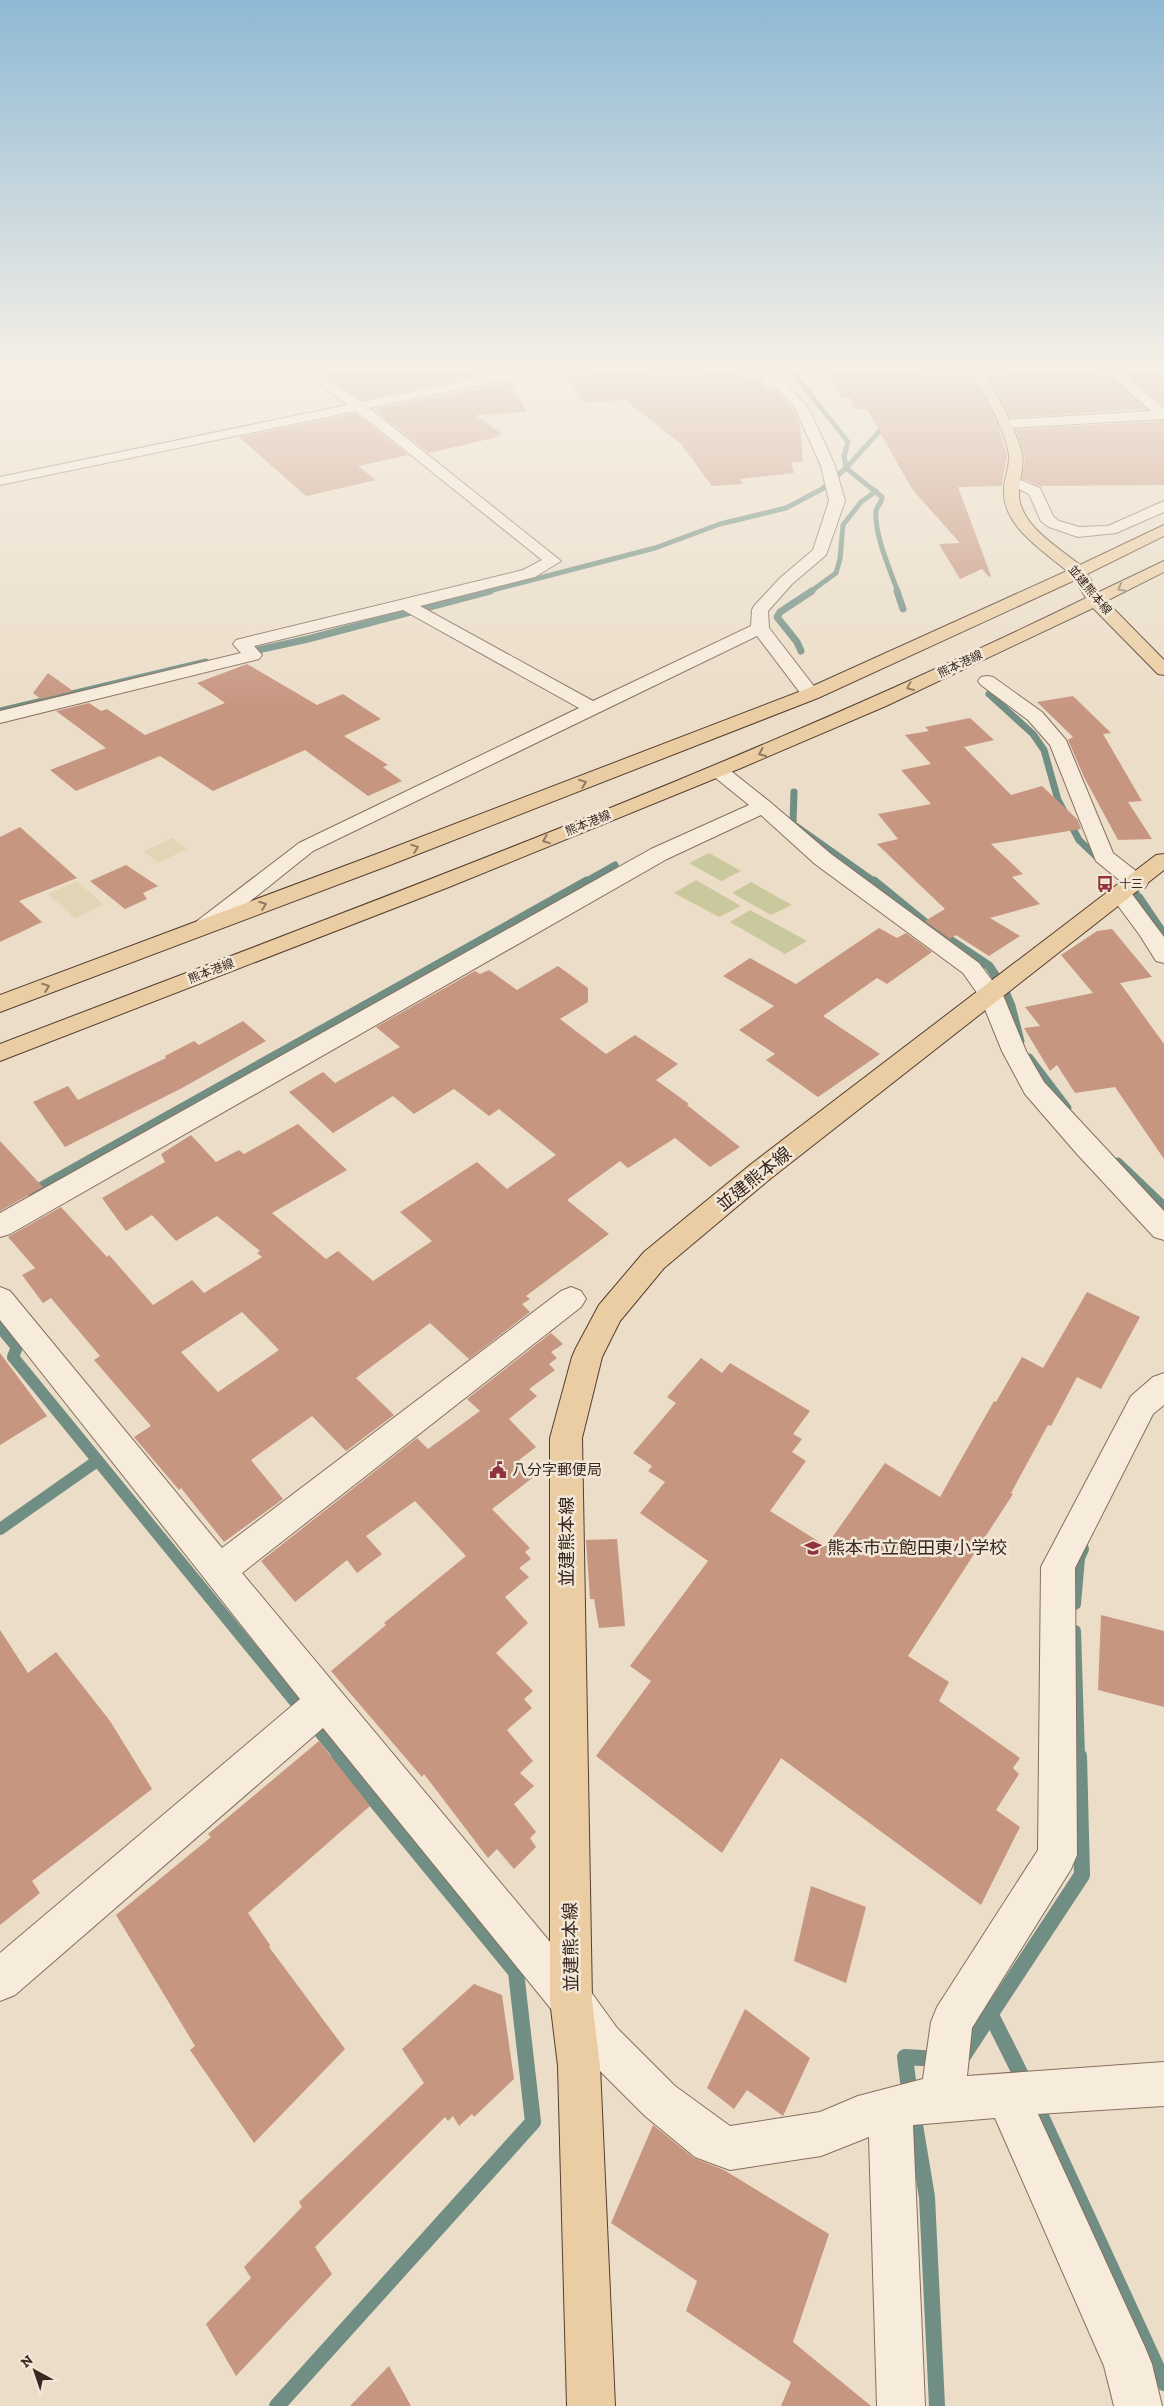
<svg xmlns="http://www.w3.org/2000/svg" width="1164" height="2406" font-family="'Zilla Slab','Noto Sans JP',serif">
<style>
.farmland{fill:#e1d5b6}
.green{fill:#c9c99d}
.lines{fill:none;stroke-linecap:round;stroke-linejoin:round}
.stream-far4{stroke:#708e83;stroke-width:5}
.stream-far3{stroke:#708e83;stroke-width:7}
.stream-far2{stroke:#708e83;stroke-width:9}
.stream-far1{stroke:#708e83;stroke-width:12}
.stream{stroke:#708e83;stroke-width:16}
.building{fill:#c79681;fill-rule:evenodd}
.minor-casing{stroke:#866f5e;stroke-width:2}
.major-casing{stroke:#553e32;stroke-width:2}
.minor{fill:#f7ebdb;fill-rule:evenodd}
.major{fill:#ebcda3;fill-rule:evenodd}
.oneway{stroke:#927b62}
.labels{text-anchor:middle;stroke-width:5;stroke-linejoin:round;paint-order:stroke}
.far-street-label{font-size:12px;fill:#382921;stroke:#f3e8d7}
.far-poi-label{font-size:12px;fill:#382921;stroke:#f3e8d7;text-anchor:start}
.poi-label{font-size:15px;fill:#382921;stroke:#f3e8d7;text-anchor:start}
.near-street-label{font-size:18px;fill:#382921;stroke:#f3e8d7}
.near-poi-label{font-size:18px;fill:#382921;stroke:#f3e8d7;text-anchor:start}
</style>
<rect width="100%" height="100%" fill="#ebddc8"/>
<!-- farmland -->
<g class="farmland">
<polygon points="172,838 187,849 158,863 144,851"/>
<polygon points="77,881 104,905 75,918 48,894"/>
</g>
<!-- green -->
<g class="green">
<polygon points="709,853 741,871 721,881 689,863"/>
<polygon points="696,880 741,906 719,917 674,893"/>
<polygon points="751,882 792,905 771,915 732,893"/>
<polygon points="750,910 807,941 785,954 730,922"/>
</g>
<g class="lines">
<!-- stream-far4 -->
<g class="stream-far4">
<path d="M792 371 848 442 844 456 846 468 882 497C882 503 877 506 876 511 874 534 890 570 898 592"/>
<polyline points="1103,371 1164,422"/>
<polyline points="485,592 655,548 720,524 786,508 822,489 846,468 888,422"/>
<polyline points="810,592 836,573 840,559 843,525 861,502 876,491"/>
</g>
<!-- stream-far3 -->
<g class="stream-far3">
<polyline points="897,591 903,609"/>
<polyline points="801,651 797,642 777,617 780,612 812,591"/>
<polyline points="244,653 308,639 490,591"/>
<polyline points="989,694 1033,734 1044,750 1058,800 1079,840 1103,863"/>
<polyline points="0,711 206,662"/>
<polyline points="794,792 793,824 875,882"/>
<polyline points="585,882 615,865"/>
</g>
<!-- stream-far2 -->
<g class="stream-far2">
<polyline points="874,881 929,926 989,966 1003,987 1011,1006 1020,1041"/>
<polyline points="1126,886 1139,898 1164,935"/>
<polyline points="1029,1058 1067,1108"/>
<polyline points="1118,1162 1164,1206"/>
<polyline points="31,1192 587,881"/>
</g>
<!-- stream-far1 -->
<g class="stream-far1">
<polyline points="0,1327 17,1347 13,1357 340,1757"/>
<polyline points="0,1529 97,1461"/>
<polyline points="1075,1604 1079,1558 1083,1549"/>
<polyline points="1075,1631 1079,1757"/>
</g>
<!-- stream -->
<g class="stream">
<polyline points="991,2015 1025,2083"/>
<polyline points="963,2056 1082,1875 1079,1756"/>
<polyline points="910,2097 905,2057 938,2059"/>
<polyline points="1035,2103 1164,2383"/>
<polyline points="913,2113 927,2197 937,2406"/>
<polyline points="277,2406 533,2122 516,1972 339,1756"/>
</g>
</g>
<!-- building -->
<g class="building">
<polygon points="319,371 472,371 476,376 361,400"/>
<polygon points="609,371 654,371 657,376 740,371 743,378 763,377 766,389 775,388 794,411 800,424 803,462 791,462 794,473 740,479 743,484 712,486 681,444 625,400 584,403 568,378 584,376 587,372"/>
<polygon points="827,371 896,371 933,374 972,374 997,423 1007,455 1002,486 958,487 991,576 989,577 982,569 960,579 939,544 960,543 912,489 867,409 853,409 851,398 842,398"/>
<polygon points="1036,371 1104,371 1146,409 1011,418 988,374 1037,372"/>
<polygon points="1121,371 1164,371 1164,406"/>
<polygon points="510,383 527,412 475,415 502,434 496,436 498,437 429,453 373,409"/>
<polygon points="356,413 408,455 358,466 376,480 306,496 239,437"/>
<polygon points="1164,421 1164,485 1040,486 1022,479 1025,457 1016,429"/>
<polygon points="247,664 317,705 343,694 381,719 344,736 388,765 383,767 402,781 368,796 305,750 213,791 160,756 76,791 50,770 106,748 56,711 89,703 101,711 107,709 145,735 225,703 197,683"/>
<polygon points="48,673 73,691 41,699 33,693"/>
<polygon points="1073,696 1111,733 1103,734 1142,801 1128,802 1152,839 1118,840 1084,777 1068,740 1073,737 1037,702"/>
<polygon points="970,718 994,740 964,747 1011,795 1042,786 1078,820 1081,829 991,844 1023,874 1012,877 1040,904 990,918 1020,936 989,956 956,935 950,939 925,921 945,909 877,844 898,839 878,814 931,804 901,770 931,764 905,735 929,731 925,727"/>
<polygon points="20,827 77,878 19,901 42,922 0,942 0,837"/>
<polygon points="126,865 158,886 143,893 147,899 125,909 90,881"/>
<polygon points="879,928 897,938 906,933 932,952 887,984 877,978 823,1016 880,1054 818,1097 766,1060 775,1054 739,1030 774,1006 723,976 750,958 796,984"/>
<polygon points="1112,929 1152,977 1120,983 1164,1044 1164,1159 1115,1087 1075,1093 1057,1065 1050,1071 1024,1028 1040,1026 1025,1007 1093,993 1061,955 1097,931"/>
<path d="M558 966 588 988V1002L560 1019 606 1054 635 1035 678 1064 656 1080 689 1104 687 1105 740 1147 710 1167 675 1138 628 1168 620 1161 567 1200 609 1234 526 1296 530 1299 522 1304 530 1312 469 1359 430 1323 356 1378 394 1415 346 1451 312 1416 251 1460 283 1499 224 1542 181 1488 179 1490 134 1437 151 1426 94 1360 100 1356 51 1298 43 1303 22 1275 35 1268 8 1237 61 1207 107 1257 109 1255 153 1305 192 1280 204 1293 262 1257 257 1253 260 1251 217 1216 176 1241 152 1215 126 1231 102 1198 165 1162 161 1154 191 1135 216 1162 239 1150 244 1154 298 1124 347 1170 272 1213 326 1259 338 1251 373 1281 432 1241 400 1212 477 1162 507 1189 556 1155 499 1109 489 1116 454 1089 414 1114 393 1096 333 1133 289 1092 323 1072 335 1083 400 1047 376 1027 475 971 480 974 489 970 517 990ZM242 1312 279 1350 218 1392 181 1352Z"/>
<polygon points="243,1021 266,1041 182,1088 65,1147 33,1102 68,1086 78,1100 166,1058 165,1056 194,1041 199,1045"/>
<polygon points="0,1141 43,1187 0,1211"/>
<polygon points="1087,1292 1140,1317 1101,1389 1077,1377 1051,1426 1048,1425 1011,1493 1013,1494 908,1656 949,1682 939,1701 1020,1758 1013,1768 1019,1774 996,1810 1020,1827 981,1905 781,1758 722,1853 596,1756 651,1681 630,1666 708,1561 640,1513 665,1482 648,1471 652,1466 633,1453 676,1403 667,1397 701,1358 722,1373 730,1363 810,1411 793,1434 802,1439 792,1452 806,1461 770,1511 826,1546 885,1463 940,1497 994,1401 996,1402 1022,1357 1043,1368"/>
<polygon points="551,1333 563,1344 551,1352 557,1358 549,1364 555,1370 529,1389 537,1396 509,1419 536,1447 519,1460 535,1476 492,1509 530,1548 525,1552 531,1559 519,1568 529,1577 505,1597 528,1623 496,1653 533,1691 524,1699 532,1708 507,1730 533,1761 520,1773 534,1786 514,1804 536,1832 530,1838 536,1847 514,1869 497,1849 488,1858 424,1774 422,1777 331,1671 386,1625 384,1623 466,1556 415,1501 366,1536 382,1554 357,1573 347,1560 295,1602 261,1561 417,1438 428,1449 480,1411 467,1399"/>
<polygon points="0,1353 47,1416 0,1445"/>
<polygon points="617,1539 625,1626 599,1628 594,1599 590,1599 586,1540"/>
<polygon points="1101,1615 1164,1631 1164,1707 1098,1690"/>
<polygon points="0,1630 28,1673 56,1652 110,1721 152,1789 32,1881 40,1893 0,1925"/>
<polygon points="319,1741 370,1806 248,1913 270,1945 269,1947 345,2049 254,2143 190,2050 195,2046 116,1915 211,1837 208,1834"/>
<polygon points="811,1886 866,1907 846,1983 794,1961"/>
<polygon points="474,1984 502,1995 514,2079 474,2117 472,2114 459,2126 453,2116 448,2121 445,2117 315,2247 332,2274 236,2376 206,2324 251,2278 244,2267 302,2207 299,2202 424,2083 402,2049"/>
<polygon points="745,2009 810,2058 783,2116 747,2090 734,2109 707,2088"/>
<polygon points="653,2125 694,2158 724,2170 829,2234 793,2342 871,2406 781,2406 791,2382 686,2311 697,2281 611,2223"/>
<polygon points="389,2366 411,2406 350,2406"/>
</g>
<g class="lines">
<!-- minor casing -->
<g class="minor-casing">
<g id="minor">
<polygon points="302,371 316,371 361,402 497,374 540,371 585,371 584,374 579,375 497,382 369,408 561,561 535,577 420,606 593,701 751,626 752,610 754,606 780,578 813,550 829,501 821,466 796,410 763,371 775,371 809,409 835,466 845,501 826,555 792,584 768,611 769,628 820,694 818,698 804,698 757,636 313,851 213,931 205,933 197,931 194,926 197,921 299,843 579,708 403,610 254,646 262,655 259,659 0,723 0,711 241,653 233,644 236,640 523,570 542,560 356,411 0,485 0,477 347,405"/>
<polygon points="1106,371 1119,371 1164,408 1164,419 1005,428 998,424 1005,420 1151,411"/>
<polygon points="1013,477 1040,488 1053,516 1059,521 1079,527 1108,526 1164,501 1164,512 1116,533 1078,537 1049,527 1041,521 1029,494 1008,484 1006,481"/>
<polygon points="987,676 993,677 1042,712 1066,740 1113,853 1145,878 1148,883 1145,888 1137,890 1129,888 1096,861 1050,745 1028,720 981,685 978,681 981,677"/>
<polygon points="719,765 726,767 770,802 831,854 979,963 1003,995 1026,1051 1044,1082 1164,1211 1164,1240 1154,1237 1077,1154 1025,1094 1002,1051 980,997 963,973 815,864 761,815 667,859 10,1234 0,1237 0,1213 651,849 749,805 712,775 709,771 712,767"/>
<polygon points="1121,888 1129,890 1164,937 1164,963 1156,961 1139,934 1110,895 1113,890"/>
<polygon points="0,1287 10,1291 222,1548 561,1291 571,1287 581,1291 586,1299 581,1307 242,1573 586,1985 617,2028 675,2086 730,2126 820,2112 858,2096 923,2079 931,2022 937,2007 1038,1850 1041,1567 1131,1396 1153,1377 1164,1373 1164,1405 1153,1414 1075,1568 1077,1855 1071,1869 972,2028 967,2076 1164,2062 1164,2106 1038,2114 1145,2347 1152,2364 1162,2406 1114,2406 1104,2366 995,2118 913,2125 925,2406 877,2406 869,2137 821,2156 730,2170 711,2163 695,2157 645,2116 587,2058 556,2015 323,1728 15,1995 0,2001 0,1953 300,1699 0,1320"/>
</g>
</g>
<!-- major casing -->
<g class="major-casing">
<g id="major">
<path d="M972 371H984C998 397 1014 424 1022 453 1025 465 1019 480 1019 491 1017 524 1058 547 1080 565L1164 525V536L1087 574 1099 592 1164 561V572L1106 601 1164 660V675L1158 674 1093 608 886 706 741 768 449 887 0 1061V1044C365 904 734 770 1086 598L1075 580 818 698 390 865 0 1012V995L374 855 804 690 1067 571C1044 551 1004 527 1004 493 1003 481 1010 467 1009 455 1004 426 985 397 972 371Z"/>
<polygon points="1164,854 1164,870 770,1179 664,1268 620,1321 602,1357 582,1438 592,2000 600,2066 615,2406 567,2406 558,2066 550,2000 550,1438 572,1357 576,1348 599,1305 644,1252 750,1165 1156,855"/>
</g>
</g>
<!-- minor -->
<use href="#minor" class="minor"/>
<!-- major -->
<use href="#major" class="major"/>
</g>
<!-- one-way arrows -->
<defs><path id="oneway-chevron" d="M-2-3.5L2.5 0L-2 3.5" fill="none" stroke-width="1.6" stroke-linecap="round" stroke-linejoin="round" transform="scale(1.25)"/></defs>
<g class="oneway">
<use href="#oneway-chevron" transform="translate(1121 588) rotate(153)"/>
<use href="#oneway-chevron" transform="translate(910 687) rotate(156)"/>
<use href="#oneway-chevron" transform="translate(762 753) rotate(156)"/>
<use href="#oneway-chevron" transform="translate(583 783) rotate(-21)"/>
<use href="#oneway-chevron" transform="translate(546 840) rotate(158)"/>
<use href="#oneway-chevron" transform="translate(415 848) rotate(-21)"/>
<use href="#oneway-chevron" transform="translate(263 905) rotate(-20)"/>
<use href="#oneway-chevron" transform="translate(46 987) rotate(-21)"/>
</g>
<!-- sky -->
<linearGradient id="sky" x2="0" y2="1"><stop stop-color="#8fb9d4"/><stop offset="0.52" stop-color="#f6f0e6"/><stop offset="1" stop-color="#f6f0e6" stop-opacity="0"/></linearGradient>
<rect width="1164" height="707" fill="url(#sky)"/>
<!-- icons -->
<defs>
<g id="bus-bare" transform="scale(1.35)"><path d="M-5-6H5V4H4V6H2V4H-2V6H-4V4H-5ZM-3.5-4V0h7V-4ZM-3.5 1.2v1.5H-2V1.2ZM2 1.2v1.5H3.5V1.2Z" fill="#91333e" stroke="#f3e8d7" stroke-width="2.5" paint-order="stroke"/></g>
<g id="civic-bare" transform="scale(1.35)"><path d="M-.6-6.5H3V-4.5H.6V-3L4-1V1h2V6H-6V1h2V-1L-.6-3ZM-1.2 2.5V6h2.4V2.5Z" fill="#91333e" stroke="#f3e8d7" stroke-width="2.5" paint-order="stroke"/></g>
<g id="school-bare" transform="scale(1.35)"><path d="M0-5L7-2L0 1L-7-2ZM-4 1L0 2.5L4 1V4Q0 6-4 4Z" fill="#91333e" stroke="#f3e8d7" stroke-width="2.5" paint-order="stroke"/></g>
</defs>
<g fill-rule="evenodd">
<use href="#bus-bare" x="1105" y="884"/>
<use href="#civic-bare" x="498" y="1470"/>
<use href="#school-bare" x="813" y="1548"/>
</g>
<g class="labels">
<!-- far-street labels -->
<g class="far-street-label">
<text transform="translate(1090 590) rotate(50)" y="4">並建熊本線</text>
<text transform="translate(960 664) rotate(-25)" y="4">熊本港線</text>
<text transform="translate(588 823) rotate(-22)" y="4">熊本港線</text>
<text transform="translate(211 971) rotate(-21)" y="4">熊本港線</text>
</g>
<!-- far-poi labels -->
<g class="far-poi-label">
<text x="1119" y="888">十三</text>
</g>
<!-- poi labels -->
<g class="poi-label">
<text x="512" y="1475">八分字郵便局</text>
</g>
<!-- near-street labels -->
<g class="near-street-label">
<text transform="translate(754 1179) rotate(-39)" y="6">並建熊本線</text>
<text transform="translate(567 1542) rotate(-90)" y="6">並建熊本線</text>
<text transform="translate(571 1947) rotate(-91)" y="6">並建熊本線</text>
</g>
<!-- near-poi labels -->
<g class="near-poi-label">
<text x="827" y="1554">熊本市立飽田東小学校</text>
</g>
</g>
<!-- north arrow -->
<g transform="translate(35 2371) rotate(320)" stroke="#f3e8d7" stroke-width="4" paint-order="stroke">
<path d="M0-4L9 19L0 12L-9 19Z" fill="#382921"/>
<text y="-8" font-size="14" font-weight="bold" text-anchor="middle" fill="#382921">N</text>
</g>
</svg>
